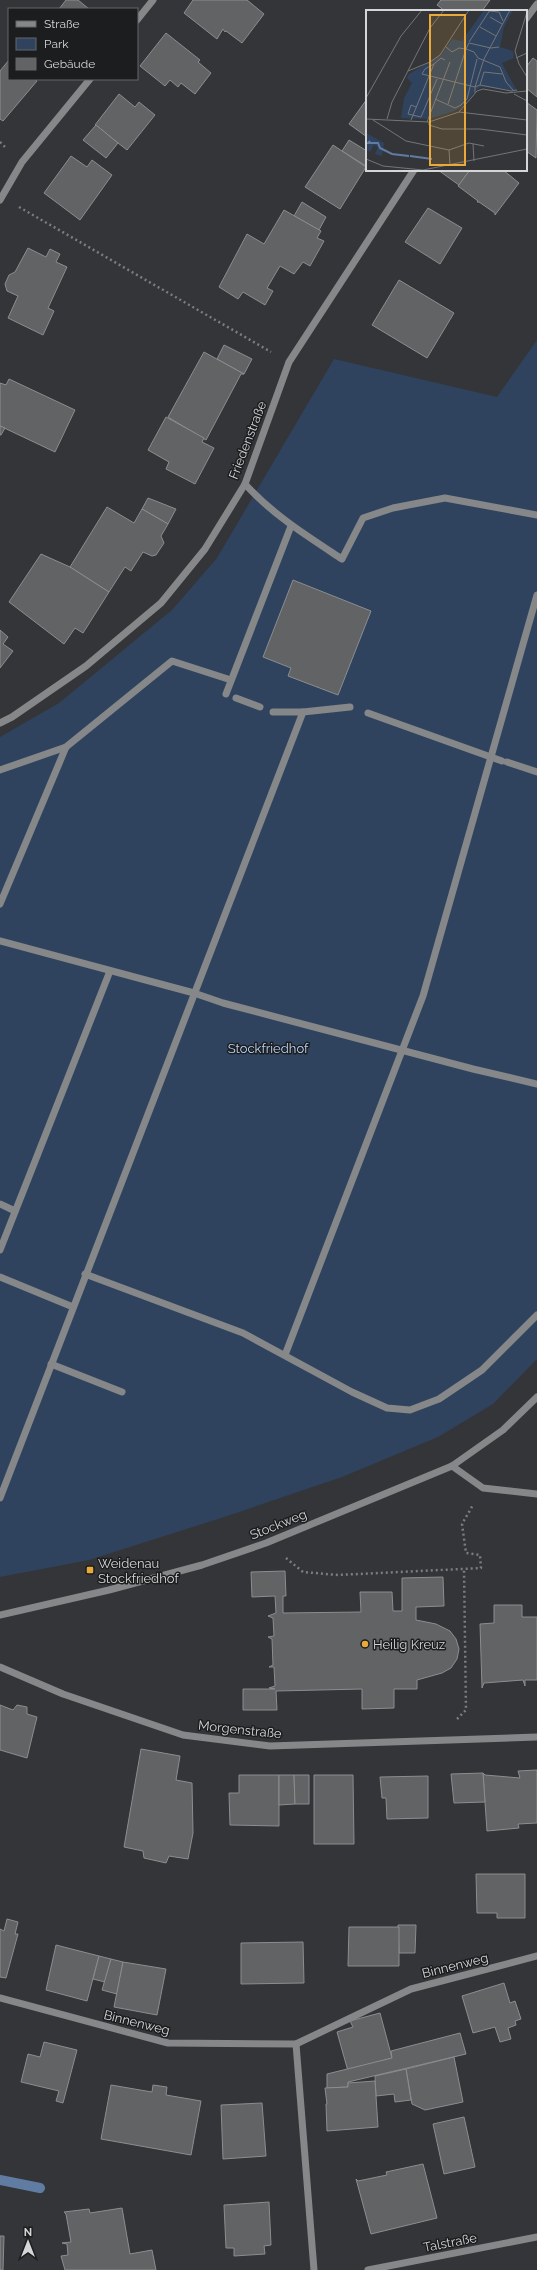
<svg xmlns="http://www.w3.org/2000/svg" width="537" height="2270" font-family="Raleway,sans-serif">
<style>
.green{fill:#2f435e}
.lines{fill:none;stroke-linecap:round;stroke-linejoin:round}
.stream{stroke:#607ca3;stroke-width:10}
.building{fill:#616365;stroke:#8b8d8f}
.path{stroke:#7c7d7f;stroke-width:2.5;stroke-dasharray:2 3;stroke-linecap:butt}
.minor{stroke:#858789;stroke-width:7}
.poi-dot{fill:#eaaa39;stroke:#1c1d1e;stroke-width:1.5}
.labels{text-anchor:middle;stroke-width:3;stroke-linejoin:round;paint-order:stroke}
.street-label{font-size:13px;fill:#d5d6d7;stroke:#1c1d1e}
.park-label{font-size:13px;fill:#bad4f9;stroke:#1c1d1e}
.poi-label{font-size:13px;fill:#d5d6d7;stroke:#1c1d1e;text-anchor:start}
.inset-river{fill:none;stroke:#607ca3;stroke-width:2}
.inset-road{fill:none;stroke:#747578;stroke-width:1}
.view{fill:#eaaa39;fill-opacity:0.15;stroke:#eaaa39;stroke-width:2}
.inset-edge{fill:none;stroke:#d5d6d7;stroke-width:2}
</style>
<rect width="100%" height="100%" fill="#343538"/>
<!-- green -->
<polygon class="green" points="537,340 537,1359 493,1404 438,1437 342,1477 221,1518 89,1560 0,1577 0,737 59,703 172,610 217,558 334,359 497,397"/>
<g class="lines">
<!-- stream -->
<polyline class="stream" points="0,2180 40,2188"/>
</g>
<!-- building -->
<g class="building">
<polygon points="66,0 78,0 89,9 59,9"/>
<polygon points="193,0 247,0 264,14 242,43 226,31 225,32 223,29 217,39 184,13"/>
<polygon points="441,0 490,0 482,11 445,11 437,5"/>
<polygon points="166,33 200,60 198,62 211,73 195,94 181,83 178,87 170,80 165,86 140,66"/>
<polygon points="533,58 537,61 537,97 526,88 526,67"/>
<polygon points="9,60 9,79 34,79 37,81 3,121 0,119 0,71"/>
<polygon points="119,94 135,107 139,102 155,115 127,150 95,125"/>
<polygon points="367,99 367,137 349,124"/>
<polygon points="526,102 537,110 536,158 526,151"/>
<polygon points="96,125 118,143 106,158 83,140"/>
<polygon points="349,140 367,151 366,166 342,151"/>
<polygon points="333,145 366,167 340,209 305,187"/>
<polygon points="71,156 87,167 92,160 112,175 80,220 44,193"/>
<polygon points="438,170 470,170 459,185"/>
<polygon points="470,170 503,170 519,183 495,215 495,213 479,202 477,202 478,201 458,186"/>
<polygon points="302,202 326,217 319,230 294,216"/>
<polygon points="428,208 462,228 440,264 405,242"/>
<polygon points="284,210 321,231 317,238 324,241 310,266 303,262 294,274 280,266 267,288 273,291 265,305 243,292 238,299 219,287 247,234 264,244"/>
<polygon points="28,248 46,257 50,249 60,254 56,262 67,267 48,308 54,311 43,335 8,318 18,296 7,291 5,284 9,275 15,272"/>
<polygon points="399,280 454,313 427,358 372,325"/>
<polygon points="224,345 252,359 244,374 217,359"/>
<polygon points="204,352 244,374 241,374 206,440 168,417"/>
<polygon points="9,379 75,410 55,452 0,426 0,383 6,385"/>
<polygon points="166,417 204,438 202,442 214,448 195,484 166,469 169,462 148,450"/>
<polygon points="0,426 5,428 1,435 0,435"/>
<polygon points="148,498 176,509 168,524 142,509"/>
<polygon points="107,507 134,523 142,509 168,524 161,536 164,543 156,555 152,556 143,552 131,571 125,567 109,592 70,567"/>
<polygon points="41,554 70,567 109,592 83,633 75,628 64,644 9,602"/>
<polygon points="293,580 371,611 338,695 288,676 291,668 263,657"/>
<polygon points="0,630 8,637 3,644 13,651 0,668"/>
<polygon points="285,1571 286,1596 283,1596 283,1613 361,1612 360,1592 392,1592 393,1611 402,1611 402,1578 443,1577 444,1606 416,1607 416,1620 436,1624 450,1631 456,1639 459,1649 457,1659 451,1668 442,1673 417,1680 417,1689 394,1689 394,1708 362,1709 362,1689 276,1691 277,1710 243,1710 243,1689 275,1689 269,1688 275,1686 274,1667 269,1667 273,1665 272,1639 268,1637 274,1636 273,1618 268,1616 276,1613 275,1596 252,1597 251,1572"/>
<polygon points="494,1605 522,1605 522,1617 537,1617 537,1680 525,1680 525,1686 523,1680 484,1683 482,1688 480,1624 494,1623"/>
<polygon points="0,1705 13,1710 17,1705 27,1707 27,1714 37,1717 27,1758 0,1750"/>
<polygon points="141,1749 180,1756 176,1780 192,1783 193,1833 188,1859 169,1856 166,1863 144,1858 143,1851 124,1847"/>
<polygon points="537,1770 537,1823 518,1824 519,1828 487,1831 483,1773 485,1775 520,1778 518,1771"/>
<polygon points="483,1773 485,1802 454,1803 451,1774"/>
<polygon points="239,1775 279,1775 279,1826 230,1825 229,1793 239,1793"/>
<polygon points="279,1775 294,1775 295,1804 279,1805"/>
<polygon points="294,1775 309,1775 309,1804 295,1804"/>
<polygon points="314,1775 353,1775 354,1844 314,1844"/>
<polygon points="428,1776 428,1818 387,1819 386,1798 382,1798 380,1777"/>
<polygon points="476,1874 525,1874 525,1918 497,1918 497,1913 477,1913"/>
<polygon points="7,1919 18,1922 15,1934 18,1934 6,1978 0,1977 0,1929 4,1931"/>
<polygon points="398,1925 416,1925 415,1953 399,1953"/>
<polygon points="349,1927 399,1927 399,1966 348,1966"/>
<polygon points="303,1942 304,1983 241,1984 241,1943"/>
<polygon points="56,1945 99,1956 87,2001 46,1990"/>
<polygon points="99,1956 111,1959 105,1982 93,1979"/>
<polygon points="111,1959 123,1962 117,1994 102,1990"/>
<polygon points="123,1962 166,1969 157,2015 114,2007"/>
<polygon points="504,1983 510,2003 515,2001 521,2019 515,2021 516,2025 508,2028 511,2039 500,2042 495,2027 473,2033 462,1996"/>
<polygon points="380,2013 392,2058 348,2071 337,2032 353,2027 350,2021"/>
<polygon points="460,2033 466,2054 348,2082 348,2087 327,2088 327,2074 392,2058 391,2051"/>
<polygon points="44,2042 77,2050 63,2103 56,2101 59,2091 21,2082 28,2054 40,2057"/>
<polygon points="454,2057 463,2102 425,2110 412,2104 406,2069"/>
<polygon points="406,2069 411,2100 395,2102 394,2094 376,2096 375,2076"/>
<polygon points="375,2081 378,2127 327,2131 326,2104 327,2104 325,2088 348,2087 348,2083"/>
<polygon points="111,2085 152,2092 153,2085 167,2087 166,2095 201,2101 191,2155 101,2139"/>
<polygon points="262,2103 266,2156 223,2159 221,2105"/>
<polygon points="464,2117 475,2167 444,2174 433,2124"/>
<polygon points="423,2164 437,2218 371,2234 356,2179 358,2181 387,2175 386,2172"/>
<polygon points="269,2202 271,2245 264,2246 265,2254 234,2256 234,2248 226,2248 224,2205"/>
<polygon points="122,2208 130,2254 152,2250 156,2270 65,2270 61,2256 68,2255 67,2244 62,2243 71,2242 66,2214 64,2212 89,2209 90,2213"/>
<polygon points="0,2236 4,2236 3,2270 0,2270"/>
</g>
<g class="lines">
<!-- path -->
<g class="path">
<polyline points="0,142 7,149"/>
<polyline points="19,207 271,352"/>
<polyline points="286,1558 303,1572 338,1575 481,1568 480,1555 466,1553 462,1524 473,1505"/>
<polyline points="457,1719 466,1710 464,1569"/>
</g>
<!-- minor -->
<g class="minor">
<polyline points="526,19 537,4"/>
<polyline points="137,20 153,0"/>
<polyline points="0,200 22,162 90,79"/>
<path d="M245 484C273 515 307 536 342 559L363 518 393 508 445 498 537 515"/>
<polyline points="226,694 291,526"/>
<polyline points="236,698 260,707"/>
<polyline points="273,712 303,712 350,707"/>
<polyline points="368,713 502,761"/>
<polyline points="0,723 12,717 86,666 161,603 205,549 245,484 289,362 414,170"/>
<polyline points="507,762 537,772"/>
<polyline points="0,770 66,747"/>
<polyline points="0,904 66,747 172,661 231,680"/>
<polyline points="0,941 194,993 223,1003 473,1069 537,1084"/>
<polyline points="0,1204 15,1211"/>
<polyline points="0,1250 110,971"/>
<polyline points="85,1274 243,1333 352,1392 387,1408 410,1410 439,1399 482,1370 537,1315"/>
<polyline points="0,1277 73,1307"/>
<polyline points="285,1355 423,996 537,595"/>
<polyline points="51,1364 122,1392"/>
<polyline points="452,1466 483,1488 537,1494"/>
<polyline points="0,1498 303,712"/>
<polyline points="0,1615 109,1590 202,1565 266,1543 452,1466 503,1430 537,1397"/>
<polyline points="0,1667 63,1694 183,1735 270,1746 537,1737"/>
<polyline points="0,1998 168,2043 296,2044 314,2270"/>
<polyline points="296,2044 411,1989 537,1956"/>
<polyline points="368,2270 537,2237"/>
</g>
</g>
<!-- markers -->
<g class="poi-dot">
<rect x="86" y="1566" width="8" height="8" rx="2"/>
<circle cx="365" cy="1644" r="4"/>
</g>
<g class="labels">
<!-- street labels -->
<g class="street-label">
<text transform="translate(247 440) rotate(-69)" y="5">Friedenstraße</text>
<text transform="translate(278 1524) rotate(-22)" y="5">Stockweg</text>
<text transform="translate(240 1729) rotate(6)" y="5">Morgenstraße</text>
<text transform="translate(455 1965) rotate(-14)" y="5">Binnenweg</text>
<text transform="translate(137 2022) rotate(14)" y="5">Binnenweg</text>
<text transform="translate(450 2242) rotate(-11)" y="5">Talstraße</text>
</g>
<!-- park labels -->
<g class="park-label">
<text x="268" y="1053">Stockfriedhof</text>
</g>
<!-- poi labels -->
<g class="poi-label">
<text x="98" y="1568">Weidenau<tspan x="98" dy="15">Stockfriedhof</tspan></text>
<text x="373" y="1649">Heilig Kreuz</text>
</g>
</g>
<!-- overview -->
<g transform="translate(366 10)">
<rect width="161" height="161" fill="#343538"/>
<path d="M118 0H147L138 17 134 37 147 41 148 48 136 53 151 81 116 77 110 80 96 97 86 102 63 109 35 108 38 88 46 73 41 68 43 64 75 45 86 29 96 31ZM0 123 18 133 16 146 9 144 12 137 8 135 4 142 0 139Z" fill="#2f435e"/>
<path class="inset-river" d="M4 131 2 133H12L14 138 26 144 43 146M44 146 66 149"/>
<path class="inset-road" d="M123 1 133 2 137 11M161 2 149 41 153 54 161 67M124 7 136 14M114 17 130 26M103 32 124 0M80 37 86 42 93 38 100 39 103 33 125 38 133 37M150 48 161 43M68 54 59 59 56 64 109 77 118 49 144 0M42 61 64 52 74 45 103 0M114 75 118 62 136 64M109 83V77L114 75 145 81 151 80M148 84 161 91M0 88 35 26 56 0M69 89 89 98 95 95 101 89 111 49M82 94 100 39 108 42 112 48 134 57 140 72 147 80M50 97 45 95 42 104 55 107 71 69M93 102 161 110M0 109 63 112 93 102 111 81 117 79 140 83 161 81M21 109 26 92 64 18 78 0M7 110 40 131 83 140 84 155M45 110 68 54 75 48 79 50M61 112 84 52M63 112V115L76 119H114L161 125M107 134 108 151M83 140 103 133 118 136M0 149 17 156 57 160 161 139"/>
<path class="view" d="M64 5H99V155H64Z"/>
<rect width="161" height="161" class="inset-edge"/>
</g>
<!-- legend -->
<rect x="8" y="8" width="130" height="72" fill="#1c1d1e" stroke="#666768"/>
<rect x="16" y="21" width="20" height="6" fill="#858789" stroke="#666768"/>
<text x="44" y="28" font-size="12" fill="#d5d6d7">Straße</text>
<rect x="16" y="38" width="20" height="12" fill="#2f435e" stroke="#666768"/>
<text x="44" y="48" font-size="12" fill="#d5d6d7">Park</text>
<rect x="16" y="58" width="20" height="12" fill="#616365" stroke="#666768"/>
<text x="44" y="68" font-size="12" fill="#d5d6d7">Gebäude</text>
<!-- north arrow -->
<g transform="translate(28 2242)" stroke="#1c1d1e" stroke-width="3" paint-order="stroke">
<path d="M0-3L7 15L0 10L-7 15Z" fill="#d5d6d7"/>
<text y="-6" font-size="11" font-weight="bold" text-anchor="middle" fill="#d5d6d7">N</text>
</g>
</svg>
